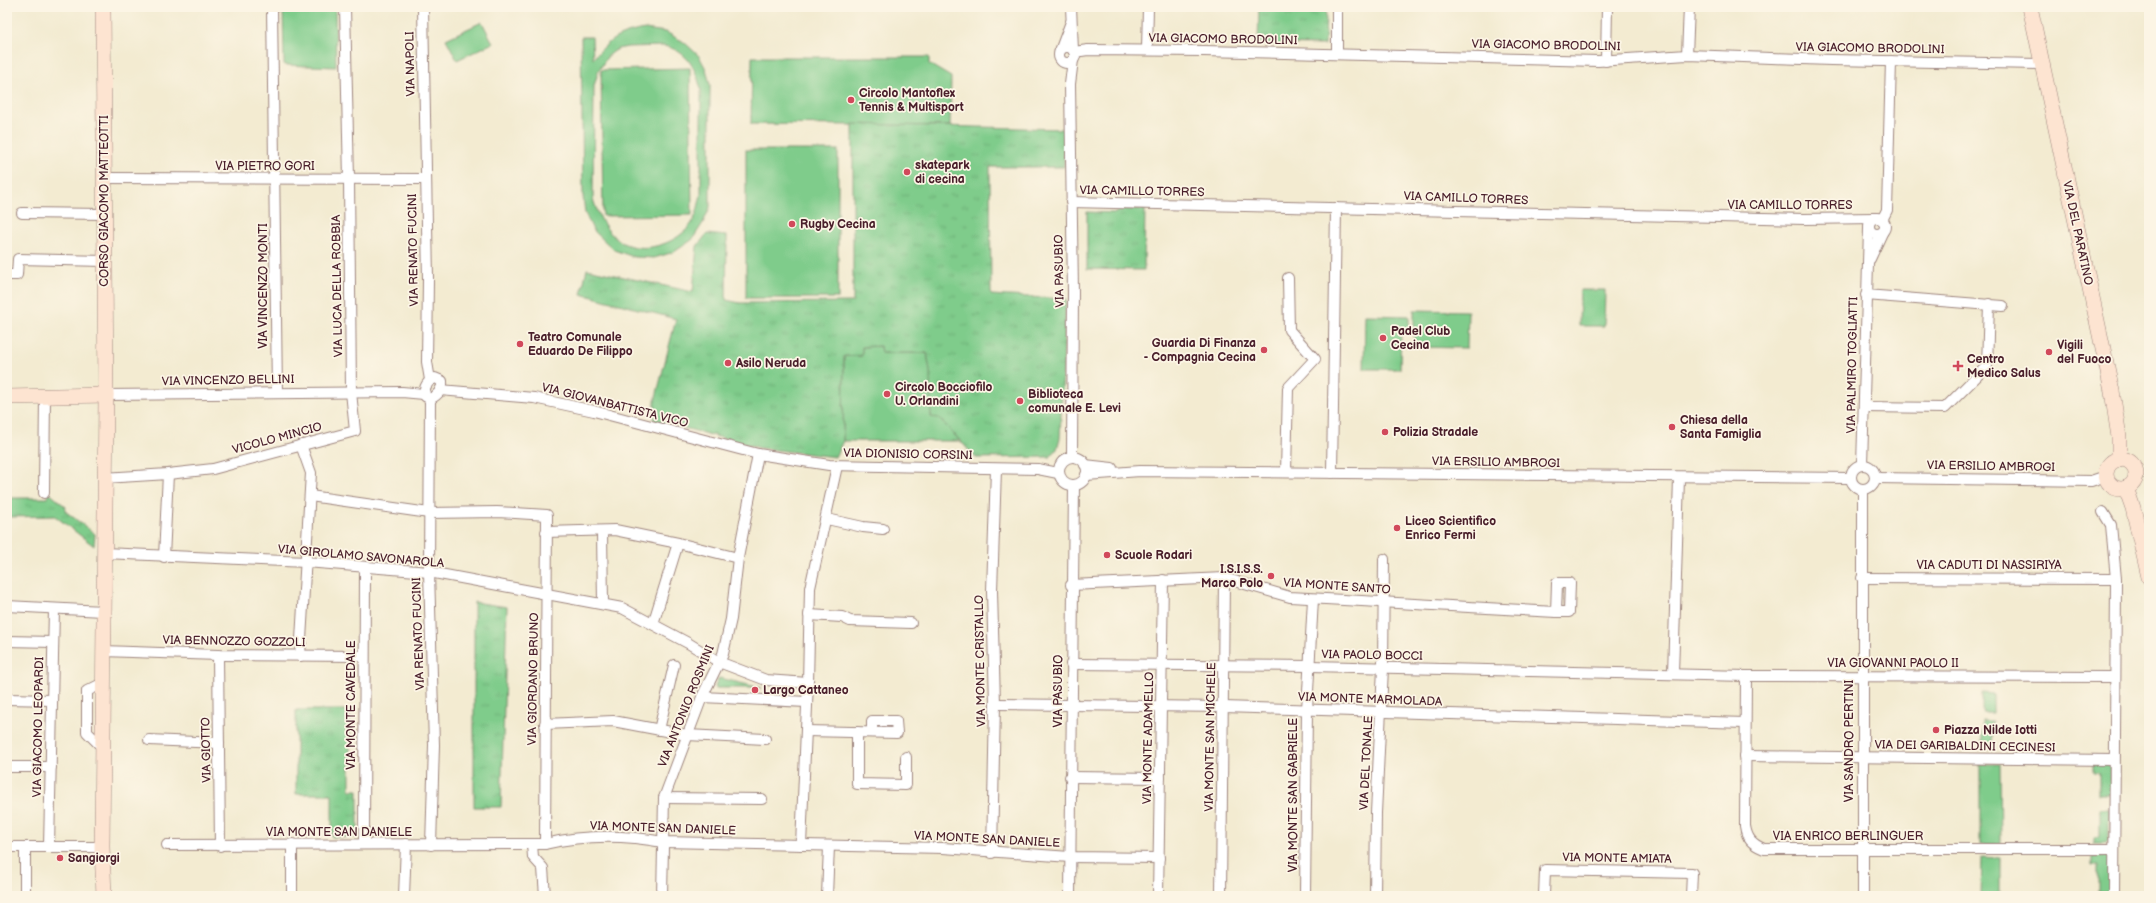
<svg xmlns="http://www.w3.org/2000/svg" width="2156" height="903" font-family="'Balsamiq Sans',sans-serif">
<style>
.green{fill:#7fcc8b;stroke:#64765b;fill-rule:evenodd}
.park{fill:url(#park-tufts);stroke:#64765b}
.lines{fill:none;stroke-linecap:round;stroke-linejoin:round}
.street-casing{stroke:#9e857e;stroke-width:12}
.secondary-casing{stroke:#9e857e;stroke-width:16}
.street{stroke:#fff;stroke-width:10}
.secondary{stroke:#fde4d1;stroke-width:15}
.poi-dot{fill:#d1495b;stroke:#fcf5e5;stroke-width:1.5}
.labels{text-anchor:middle;stroke-width:3.5;stroke-linejoin:round;paint-order:stroke}
.street-label{font-size:12px;fill:#4a1f2b;stroke:#fcf5e5}
.poi-label{font-size:12px;font-weight:bold;fill:#4a1f2b;stroke:#fcf5e5;text-anchor:start}
</style>
<defs>
<pattern id="park-tufts" width="24" height="20" patternUnits="userSpaceOnUse"><rect width="24" height="20" fill="#7fcc8b"/><path d="M3 7l-1-3M5 7V3M7 7l1-3M15 17l-1-3M17 17v-4M19 17l1-3" fill="none" stroke="#6faf78"/></pattern>
</defs>
<rect width="100%" height="100%" fill="#fcf5e5"/>
<filter id="ink" filterUnits="userSpaceOnUse"><feTurbulence type="fractalNoise" baseFrequency=".025" numOctaves="2"/><feDisplacementMap in="SourceGraphic" scale="8" xChannelSelector="R" yChannelSelector="G"/><feConvolveMatrix kernelMatrix="1 2 1 2 8 2 1 2 1" color-interpolation-filters="sRGB"/></filter>
<filter id="wash" filterUnits="userSpaceOnUse"><feTurbulence type="fractalNoise" baseFrequency=".012" numOctaves="4" result="noise"/><feDisplacementMap in="SourceGraphic" scale="16" xChannelSelector="R" yChannelSelector="G"/><feGaussianBlur stdDeviation="0.9" result="paint"/><feColorMatrix in="noise" values="0 0 0 0 0 0 0 0 0 0 0 0 0 0 0 0 0 1.4 0 .05"/><feComposite in="paint" operator="in"/></filter>
<g filter="url(#wash)">
<rect width="100%" height="100%" fill="#f3ebd1"/>
<!-- green -->
<g class="green">
<polygon points="283,7 335,7 336,67 284,65"/>
<polygon points="482,22 493,43 457,60 446,39"/>
<path d="M645 29 666 32 685 43 699 56 706 69 710 85V207L703 223 692 240 674 252 654 258 634 257 614 250 593 230 585 213 583 196 581 37H592L593 59C611 38 618 34 645 29ZM664 46C688 51 696 69 701 90V195C698 206 697 218 689 227 673 245 643 254 621 242 606 233 598 215 593 199L594 86 598 72 607 57 617 49 628 47Z"/>
<polygon points="752,57 929,57 929,64 951,77 950,126 751,124"/>
<polygon points="690,68 692,215 603,216 601,70"/>
<rect x="746" y="150" width="92" height="148"/>
<polygon points="1580,290 1605,290 1604,326 1579,326"/>
<polygon points="1414,310 1468,311 1467,348 1414,347"/>
<polygon points="1365,315 1409,316 1409,330 1401,330 1400,369 1364,369"/>
<polygon points="880,346 881,353 927,353 939,417 960,441 843,441 844,356 861,356 862,347"/>
<polygon points="719,678 761,688 716,688 715,686"/>
<polygon points="1982,693 1993,694 1993,712 1982,712"/>
<polygon points="1982,721 1993,721 1992,749 1982,749"/>
<polygon points="1980,764 2000,764 2001,844 1980,844"/>
<polygon points="2093,764 2107,764 2110,768 2110,794 2099,794 2099,773 2093,773"/>
<polygon points="2099,809 2109,809 2109,841 2106,844 2094,844 2094,837 2099,837"/>
<polygon points="2093,856 2106,856 2109,859 2109,892 2098,892 2098,865 2093,865"/>
<polygon points="1982,857 2000,858 2000,896 1981,896"/>
</g>
<!-- park -->
<g class="park">
<polygon points="1259,7 1326,10 1325,45 1258,44"/>
<polygon points="853,124 1064,129 1064,167 990,167 991,295 1066,299 1060,438 1057,449 1050,457 976,458 939,418 931,417 930,371 927,353 881,353 880,346 862,347 862,356 844,356 843,441 835,457 760,448 654,420 655,401 676,319 581,294 587,269 693,292 697,246 707,234 727,236 726,300 740,303 853,302"/>
<polygon points="1121,209 1145,209 1144,270 1087,269 1087,212 1116,213"/>
<polygon points="48,492 66,507 65,511 95,534 94,546 55,516 7,517 7,498 47,498"/>
<polygon points="474,602 507,607 501,807 474,807"/>
<polygon points="296,710 350,710 350,790 358,790 358,837 332,837 332,794 296,794"/>
</g>
</g>
<g filter="url(#ink)">
<g class="lines">
<!-- street casing -->
<g class="street-casing">
<g id="street">
<polyline points="272,7 277,393"/>
<polyline points="423,7 428,279 427,362 430,380"/>
<polyline points="1071,7 1073,50"/>
<polyline points="1337,7 1337,54"/>
<circle cx="1067" cy="55" r="8"/>
<polyline points="1147,50 1148,7"/>
<polyline points="1060,51 1071,22"/>
<polyline points="1074,52 1088,50 1204,51 1598,61 1687,55 1831,60 2042,64"/>
<polyline points="1687,55 1689,7"/>
<polyline points="1606,61 1607,7"/>
<polyline points="104,178 425,179"/>
<polyline points="1071,202 1804,219 1875,218"/>
<polyline points="22,213 105,214"/>
<circle cx="1877" cy="226" r="8"/>
<polyline points="1882,220 1887,210 1891,61"/>
<polyline points="1870,259 1882,233"/>
<polyline points="7,275 17,275 18,259 105,261"/>
<polyline points="1866,295 2003,306"/>
<path d="M435 378 442 381C443 390 438 395 430 399L425 396C423 387 428 381 435 378Z"/>
<polyline points="440,390 534,398 594,411 758,454 829,465 1038,469 1058,473"/>
<polyline points="106,395 402,392 424,394"/>
<polyline points="430,399 429,572 434,745 431,845"/>
<polyline points="1864,407 1945,408 1987,366 1989,304"/>
<polyline points="1072,457 1073,292 1070,84 1073,60"/>
<circle cx="1073" cy="471" r="14"/>
<polyline points="1085,465 1112,468"/>
<polyline points="1862,465 1869,229"/>
<circle cx="1863" cy="477" r="12"/>
<polyline points="1286,472 1288,388 1315,359 1289,330 1288,278"/>
<polyline points="1332,473 1336,208"/>
<polyline points="1086,475 1140,471 1851,478"/>
<polyline points="104,478 168,474 213,469 355,431 351,392 349,179 345,7"/>
<polyline points="1876,478 2091,481 2106,476"/>
<polyline points="1863,489 1863,896"/>
<polyline points="44,493 45,396"/>
<polyline points="310,496 429,513 497,512 547,515 545,844"/>
<polyline points="2103,512 2111,525 2116,579 2114,896"/>
<polyline points="827,519 863,527 883,529"/>
<polyline points="602,531 603,604"/>
<polyline points="546,532 615,530 678,543 738,558"/>
<polyline points="104,553 306,562 429,572 622,608 688,643 719,662 766,680 808,683"/>
<polyline points="164,557 168,474"/>
<polyline points="1862,578 2116,579"/>
<polyline points="1071,585 1224,578 1290,597 1556,612 1569,612 1570,583 1557,583 1556,612"/>
<polyline points="7,606 103,611"/>
<polyline points="809,615 842,617 850,621 911,623"/>
<polyline points="653,624 678,543"/>
<polyline points="7,641 53,642"/>
<polyline points="103,651 218,655 364,656"/>
<polyline points="218,655 220,846"/>
<polyline points="300,656 311,473 301,445"/>
<polyline points="1071,664 1310,666 1746,676 2114,677"/>
<polyline points="1673,674 1679,478"/>
<path d="M1746 676 1745 826C1747 839 1752 844 1764 849H2114"/>
<polyline points="702,697 807,702"/>
<polyline points="7,699 52,700"/>
<polyline points="995,704 1224,707 1745,723"/>
<polyline points="545,724 613,721 687,735 765,739"/>
<polyline points="659,730 674,665"/>
<polyline points="806,731 897,733 896,721 872,721 872,732"/>
<polyline points="857,732 857,784 906,785 906,757"/>
<polyline points="149,740 219,743"/>
<polyline points="102,747 87,732 87,691 103,683"/>
<polyline points="1745,756 2113,760"/>
<polyline points="7,767 51,767"/>
<polyline points="1070,777 1160,778"/>
<polyline points="664,798 762,799"/>
<polyline points="364,843 365,568"/>
<polyline points="292,844 292,896"/>
<polyline points="532,844 533,857 543,868 545,896"/>
<path d="M167 845 545 844C583 835 625 835 663 842L943 848 1070 857 1159 858"/>
<polyline points="801,845 808,683 810,588 837,466"/>
<polyline points="7,847 102,847"/>
<polyline points="49,847 54,609"/>
<polyline points="25,848 25,896"/>
<polyline points="992,853 995,704 992,591 996,469"/>
<polyline points="404,896 406,844"/>
<polyline points="662,896 664,798 702,697 723,654 731,619 738,558 758,454"/>
<polyline points="827,896 829,846"/>
<polyline points="1070,896 1074,485"/>
<polyline points="1158,896 1163,580"/>
<polyline points="1221,896 1224,578"/>
<polyline points="1305,896 1307,710 1313,599"/>
<polyline points="1375,896 1376,813 1383,668 1384,559"/>
<polyline points="1544,896 1545,870 1692,873 1691,896"/>
</g>
</g>
<!-- secondary casing -->
<g class="secondary-casing">
<g id="secondary">
<polyline points="103,7 106,395 102,847 104,896"/>
<polyline points="2030,7 2112,391 2119,437 2119,460"/>
<polyline points="7,397 106,395"/>
<circle cx="2121" cy="474" r="15"/>
<polyline points="2126,488 2133,508 2149,577"/>
</g>
</g>
<!-- street -->
<use href="#street" class="street"/>
<!-- secondary -->
<use href="#secondary" class="secondary"/>
</g>
</g>
<!-- markers -->
<g class="poi-dot">
<circle cx="851" cy="100" r="4"/>
<circle cx="907" cy="172" r="4"/>
<circle cx="792" cy="224" r="4"/>
<circle cx="1383" cy="338" r="4"/>
<circle cx="520" cy="344" r="4"/>
<circle cx="1264" cy="350" r="4"/>
<circle cx="2049" cy="352" r="4"/>
<circle cx="728" cy="363" r="4"/>
<path d="M1956 360h4v4h4v4h-4v4h-4v-4h-4v-4h4z"/>
<circle cx="887" cy="394" r="4"/>
<circle cx="1020" cy="401" r="4"/>
<circle cx="1672" cy="427" r="4"/>
<circle cx="1385" cy="432" r="4"/>
<circle cx="1397" cy="528" r="4"/>
<circle cx="1107" cy="555" r="4"/>
<circle cx="1271" cy="576" r="4"/>
<circle cx="755" cy="690" r="4"/>
<circle cx="1936" cy="730" r="4"/>
<circle cx="60" cy="858" r="4"/>
</g>
<g class="labels">
<!-- street labels -->
<g class="street-label">
<text transform="translate(1223 39) rotate(1)" y="4">VIA GIACOMO BRODOLINI</text>
<text transform="translate(1546 45) rotate(1)" y="4">VIA GIACOMO BRODOLINI</text>
<text transform="translate(1870 48) rotate(1)" y="4">VIA GIACOMO BRODOLINI</text>
<text transform="translate(410 64) rotate(-91)" y="4">VIA NAPOLI</text>
<text x="265" y="170">VIA PIETRO GORI</text>
<text transform="translate(1142 191) rotate(1)" y="4">VIA CAMILLO TORRES</text>
<text transform="translate(1466 198) rotate(2)" y="4">VIA CAMILLO TORRES</text>
<text transform="translate(104 201) rotate(-90)" y="4">CORSO GIACOMO MATTEOTTI</text>
<text x="1790" y="209">VIA CAMILLO TORRES</text>
<text transform="translate(2078 233) rotate(78)" y="4">VIA DEL PARATINO</text>
<text transform="translate(413 250) rotate(-91)" y="4">VIA RENATO FUCINI</text>
<text transform="translate(1059 271) rotate(-91)" y="4">VIA PASUBIO</text>
<text transform="translate(263 286) rotate(-90)" y="4">VIA VINCENZO MONTI</text>
<text transform="translate(337 286) rotate(-91)" y="4">VIA LUCA DELLA ROBBIA</text>
<text transform="translate(1852 365) rotate(-89)" y="4">VIA PALMIRO TOGLIATTI</text>
<text transform="translate(228 380) rotate(-1)" y="4">VIA VINCENZO BELLINI</text>
<text transform="translate(615 405) rotate(14)" y="4">VIA GIOVANBATTISTA VICO</text>
<text transform="translate(277 438) rotate(-15)" y="4">VICOLO MINCIO</text>
<text transform="translate(908 454) rotate(1)" y="4">VIA DIONISIO CORSINI</text>
<text transform="translate(1496 462) rotate(1)" y="4">VIA ERSILIO AMBROGI</text>
<text transform="translate(1991 466) rotate(1)" y="4">VIA ERSILIO AMBROGI</text>
<text transform="translate(361 556) rotate(5)" y="4">VIA GIROLAMO SAVONAROLA</text>
<text x="1989" y="569">VIA CADUTI DI NASSIRIYA</text>
<text transform="translate(1337 586) rotate(4)" y="4">VIA MONTE SANTO</text>
<text transform="translate(418 634) rotate(-92)" y="4">VIA RENATO FUCINI</text>
<text transform="translate(234 641) rotate(1)" y="4">VIA BENNOZZO GOZZOLI</text>
<text transform="translate(1372 655) rotate(1)" y="4">VIA PAOLO BOCCI</text>
<text transform="translate(980 661) rotate(-91)" y="4">VIA MONTE CRISTALLO</text>
<text x="1893" y="667">VIA GIOVANNI PAOLO II</text>
<text transform="translate(533 679) rotate(-89)" y="4">VIA GIORDANO BRUNO</text>
<text transform="translate(1058 691) rotate(-90)" y="4">VIA PASUBIO</text>
<text transform="translate(1370 699) rotate(2)" y="4">VIA MONTE MARMOLADA</text>
<text transform="translate(351 705) rotate(-90)" y="4">VIA MONTE CAVEDALE</text>
<text transform="translate(686 706) rotate(-68)" y="4">VIA ANTONIO ROSMINI</text>
<text transform="translate(38 727) rotate(-89)" y="4">VIA GIACOMO LEOPARDI</text>
<text transform="translate(1210 737) rotate(-89)" y="4">VIA MONTE SAN MICHELE</text>
<text transform="translate(1148 738) rotate(-89)" y="4">VIA MONTE ADAMELLO</text>
<text transform="translate(1849 741) rotate(-90)" y="4">VIA SANDRO PERTINI</text>
<text transform="translate(1965 746) rotate(1)" y="4">VIA DEI GARIBALDINI CECINESI</text>
<text transform="translate(206 750) rotate(-91)" y="4">VIA GIOTTO</text>
<text transform="translate(1366 763) rotate(-87)" y="4">VIA DEL TONALE</text>
<text transform="translate(1293 795) rotate(-90)" y="4">VIA MONTE SAN GABRIELE</text>
<text transform="translate(663 828) rotate(2)" y="4">VIA MONTE SAN DANIELE</text>
<text x="339" y="836">VIA MONTE SAN DANIELE</text>
<text x="1848" y="840">VIA ENRICO BERLINGUER</text>
<text transform="translate(987 839) rotate(3)" y="4">VIA MONTE SAN DANIELE</text>
<text transform="translate(1617 858) rotate(1)" y="4">VIA MONTE AMIATA</text>
</g>
<!-- poi labels -->
<g class="poi-label">
<text x="859" y="97">Circolo Mantoflex<tspan x="859" dy="14">Tennis &amp; Multisport</tspan></text>
<text x="915" y="169">skatepark<tspan x="915" dy="14">di cecina</tspan></text>
<text x="800" y="228">Rugby Cecina</text>
<text x="1391" y="335">Padel Club<tspan x="1391" dy="14">Cecina</tspan></text>
<text x="528" y="341">Teatro Comunale<tspan x="528" dy="14">Eduardo De Filippo</tspan></text>
<text x="1256" y="347" text-anchor="end">Guardia Di Finanza<tspan x="1256" dy="14">- Compagnia Cecina</tspan></text>
<text x="2057" y="349">Vigili<tspan x="2057" dy="14">del Fuoco</tspan></text>
<text x="1967" y="363">Centro<tspan x="1967" dy="14">Medico Salus</tspan></text>
<text x="736" y="367">Asilo Neruda</text>
<text x="895" y="391">Circolo Bocciofilo<tspan x="895" dy="14">U. Orlandini</tspan></text>
<text x="1028" y="398">Biblioteca<tspan x="1028" dy="14">comunale E. Levi</tspan></text>
<text x="1680" y="424">Chiesa della<tspan x="1680" dy="14">Santa Famiglia</tspan></text>
<text x="1393" y="436">Polizia Stradale</text>
<text x="1405" y="525">Liceo Scientifico<tspan x="1405" dy="14">Enrico Fermi</tspan></text>
<text x="1115" y="559">Scuole Rodari</text>
<text x="1263" y="573" text-anchor="end">I.S.I.S.S.<tspan x="1263" dy="14">Marco Polo</tspan></text>
<text x="763" y="694">Largo Cattaneo</text>
<text x="1944" y="734">Piazza Nilde Iotti</text>
<text x="68" y="862">Sangiorgi</text>
</g>
</g>
<!-- margin -->
<rect width="2156" height="903" fill="none" stroke="#fcf5e5" stroke-width="24"/>
</svg>
